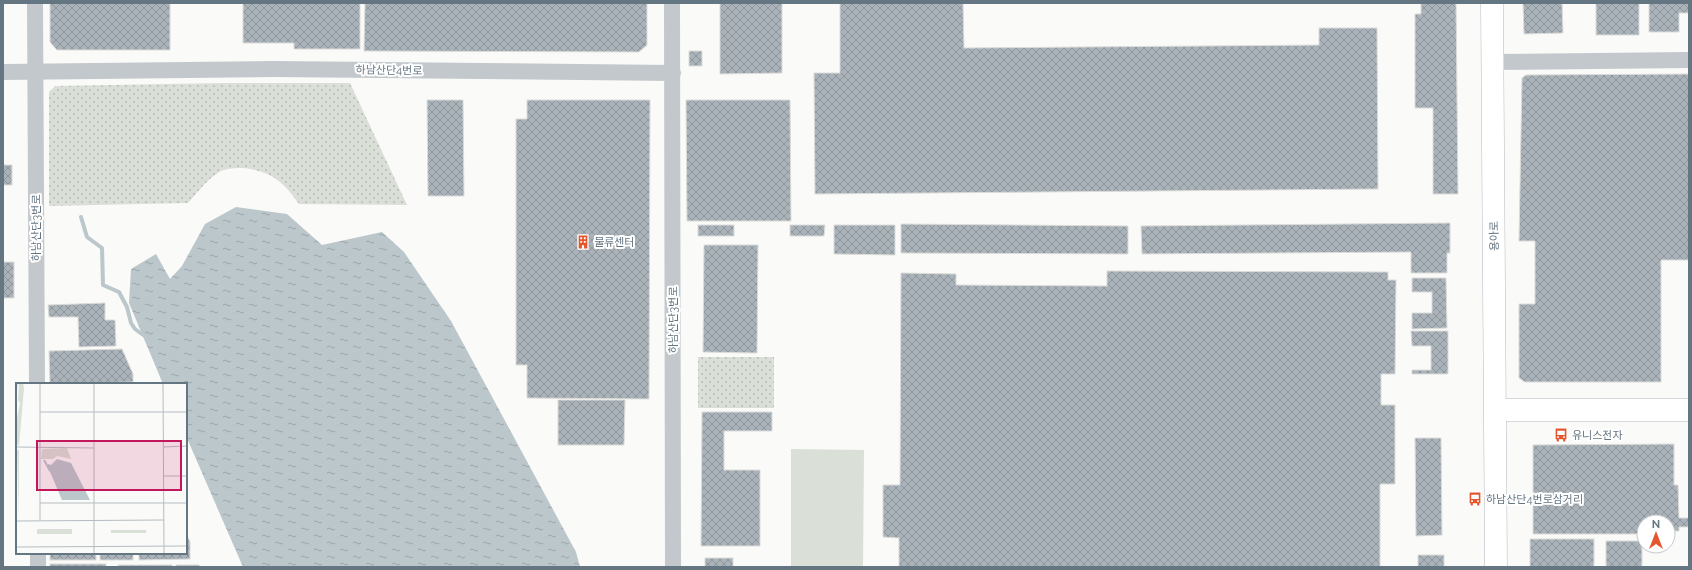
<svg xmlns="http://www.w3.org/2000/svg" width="1692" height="570" font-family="Raleway,'Noto Sans KR',sans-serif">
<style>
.park{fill:url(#park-dots)}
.garden{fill:#dadfd7}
.water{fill:url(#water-ripples)}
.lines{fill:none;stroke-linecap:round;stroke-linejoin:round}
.stream{stroke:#bbc7cb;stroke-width:4}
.building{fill:url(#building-cross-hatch);stroke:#dcdcda}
.secondary-casing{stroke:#b3babf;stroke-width:23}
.street{stroke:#c3c8cc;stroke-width:16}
.secondary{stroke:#fff;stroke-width:22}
.labels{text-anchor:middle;stroke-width:4;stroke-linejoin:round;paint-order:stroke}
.street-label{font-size:11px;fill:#657683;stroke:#fff}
.poi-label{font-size:11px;fill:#657683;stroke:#fff;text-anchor:start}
.inset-river{fill:none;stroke:#bbc7cb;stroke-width:2}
.inset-road{fill:none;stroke:#b5bdc2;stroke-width:1}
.view{fill:#c2185b;fill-opacity:0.15;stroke:#c2185b;stroke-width:2}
.inset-edge{fill:none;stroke:#657683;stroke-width:2}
</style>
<defs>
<pattern id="park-dots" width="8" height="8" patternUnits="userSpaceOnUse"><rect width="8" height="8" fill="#dadfd7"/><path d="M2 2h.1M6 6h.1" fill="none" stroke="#b4b9b4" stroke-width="1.8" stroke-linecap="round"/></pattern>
<pattern id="water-ripples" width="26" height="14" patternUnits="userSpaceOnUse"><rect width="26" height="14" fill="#bbc7cb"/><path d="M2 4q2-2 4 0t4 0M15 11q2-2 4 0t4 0" fill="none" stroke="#9ca6aa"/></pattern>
<pattern id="building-cross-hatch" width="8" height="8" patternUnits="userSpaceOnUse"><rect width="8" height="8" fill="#aab3b9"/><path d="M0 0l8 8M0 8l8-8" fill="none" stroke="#8e969c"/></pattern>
</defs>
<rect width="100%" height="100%" fill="#fafaf8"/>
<!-- park -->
<g class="park">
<path d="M224 83H350L407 205 299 204C284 182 270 170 242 168 235 168 228 168 221 171 208 178 198 192 188 203L49 206V92L55 86Z"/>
<rect x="698" y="357" width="76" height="51"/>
</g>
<!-- garden -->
<polygon class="garden" points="791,449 864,450 863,567 791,567"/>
<!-- water -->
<polygon class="water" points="236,207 287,214 322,245 382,232 404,252 451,321 576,552 580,567 243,567 186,436 186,384 163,384 129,303 131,269 156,254 170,279 182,266 205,224"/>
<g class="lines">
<!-- stream -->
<polyline class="stream" points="81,217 87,237 102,248 103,285 119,292 127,307 131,323 135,329 146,337"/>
</g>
<!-- building -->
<g class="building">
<polygon points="50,3 170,3 170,50 57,50 50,42"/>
<polygon points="243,3 360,3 360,49 294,49 294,43 243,43"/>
<polygon points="365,3 647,3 647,45 639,52 364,51"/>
<polygon points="720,3 782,3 782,73 720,74"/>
<polygon points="840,3 963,3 964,48 1319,45 1319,28 1377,28 1378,189 815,194 814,73 840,73"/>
<polygon points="1421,3 1456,3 1458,194 1433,194 1433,108 1415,108 1415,14 1421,14"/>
<polygon points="1523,3 1562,3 1563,33 1524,34"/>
<rect x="1596" y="3" width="43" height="32"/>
<polygon points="1649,3 1689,3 1689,13 1679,13 1679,32 1649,32"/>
<rect x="689" y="51" width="13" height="15"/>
<polygon points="1689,74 1689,260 1661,260 1661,382 1525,382 1519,378 1519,304 1535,304 1535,241 1519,241 1522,78 1526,75"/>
<polygon points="427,100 463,100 464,196 428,196"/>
<polygon points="527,100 650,100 649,399 527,398 527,365 516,365 516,119 527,119"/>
<polygon points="686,100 790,100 791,221 687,221"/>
<polygon points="3,159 4,165 12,165 12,185 3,185"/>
<polygon points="1450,223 1450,253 1447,253 1447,273 1411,273 1411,252 1142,254 1141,226"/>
<polygon points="901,224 1128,226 1128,254 901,253"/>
<rect x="698" y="225" width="36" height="11"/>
<polygon points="790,225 825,225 824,236 790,236"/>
<polygon points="834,225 895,225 895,255 834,254"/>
<polygon points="704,245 758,245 757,353 703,352"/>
<rect x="3" y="262" width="11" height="36"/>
<polygon points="1107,271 1388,272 1388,280 1396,280 1395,374 1381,374 1381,405 1395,405 1395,484 1380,484 1380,567 899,567 899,538 883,537 883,485 900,485 901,273 956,274 956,285 1107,286"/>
<polygon points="1412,278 1446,278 1447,328 1412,329 1412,313 1432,313 1432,292 1412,292"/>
<polygon points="105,303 105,320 115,320 116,346 79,347 78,317 49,317 48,305"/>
<polygon points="1411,331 1448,331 1448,374 1412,374 1412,370 1431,370 1431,346 1412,346"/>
<polygon points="122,349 133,374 133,382 50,384 49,351"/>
<polygon points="558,400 625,400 624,445 558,445"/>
<polygon points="702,412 772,412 772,431 724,431 724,470 760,470 760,546 701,546"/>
<polygon points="1415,438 1441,438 1442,535 1416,536"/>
<polygon points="1674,444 1674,485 1678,485 1679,518 1689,518 1689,527 1679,527 1679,531 1668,531 1668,522 1644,522 1644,534 1533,534 1533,445"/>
<polygon points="186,533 190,542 190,559 139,560 139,553 186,553"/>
<rect x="1530" y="539" width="64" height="28"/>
<rect x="1606" y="541" width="36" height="26"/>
<rect x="50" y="553" width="46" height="7"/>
<rect x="100" y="553" width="33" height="7"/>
<rect x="1418" y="555" width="26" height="12"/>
<rect x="705" y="558" width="28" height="9"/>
<rect x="50" y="564" width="56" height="3"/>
<rect x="118" y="565" width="54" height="2"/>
<polygon points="176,565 199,565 200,567 176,567"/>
</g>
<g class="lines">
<!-- secondary casing -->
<g class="secondary-casing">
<g id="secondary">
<polyline points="1492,3 1496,567"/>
<polyline points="1496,410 1689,410"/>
</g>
</g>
<!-- street -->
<g class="street">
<polyline points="35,3 37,384"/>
<polyline points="672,3 673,567"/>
<polyline points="1492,62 1689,60"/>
<polyline points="3,72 273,69 673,73"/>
<polyline points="38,553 38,567"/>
</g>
<!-- secondary -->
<use href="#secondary" class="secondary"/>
</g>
<!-- icons -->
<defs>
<g id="building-bare" transform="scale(1.08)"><path d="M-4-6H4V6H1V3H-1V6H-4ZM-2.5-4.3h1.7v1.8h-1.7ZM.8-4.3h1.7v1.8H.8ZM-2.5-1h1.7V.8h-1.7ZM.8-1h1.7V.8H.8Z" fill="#e4572e" stroke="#fff" stroke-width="2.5" paint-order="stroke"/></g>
<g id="bus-bare" transform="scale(1.08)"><path d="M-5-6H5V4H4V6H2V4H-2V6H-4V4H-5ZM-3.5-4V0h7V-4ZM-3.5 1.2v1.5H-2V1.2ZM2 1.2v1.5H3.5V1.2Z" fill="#e4572e" stroke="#fff" stroke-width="2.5" paint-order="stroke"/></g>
</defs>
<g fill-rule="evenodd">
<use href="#building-bare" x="583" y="242"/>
<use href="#bus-bare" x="1561" y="435"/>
<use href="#bus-bare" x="1475" y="499"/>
</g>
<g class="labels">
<!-- street labels -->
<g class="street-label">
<text transform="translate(389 70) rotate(1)" y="4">하남산단4번로</text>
<text transform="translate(36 228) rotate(-90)" y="4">하남산단3번로</text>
<text transform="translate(1494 236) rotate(-91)" y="4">용아로</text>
<text transform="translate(673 320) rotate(-90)" y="4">하남산단3번로</text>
</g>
<!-- poi labels -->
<g class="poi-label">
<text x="594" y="246">물류센터</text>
<text x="1572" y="439">유니스전자</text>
<text x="1486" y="503">하남산단4번로삼거리</text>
</g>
</g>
<!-- overview -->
<g transform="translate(16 383)">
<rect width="171" height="171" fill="#fafaf8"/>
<path d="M3 0H7L8 5 3 63 1 61 0 40 4 20 2 17ZM3 66V136L1 68ZM21 146H56V151H21ZM95 147H130V150H95Z" fill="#dadfd7"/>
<path d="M51 65 55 76 41 73 37 76H25L26 66Z" fill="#dadfd7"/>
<path d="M41 76 55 80 74 117H46L32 84V81L35 82Z" fill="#bbc7cb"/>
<path class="inset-river" d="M28 77 34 88"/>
<path class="inset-road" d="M24 0V137M78 0V171M147 0 148 171M0 13 1 0M24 29H171M0 64 78 65M148 64 171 63M148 93H171M24 120H171M0 138 148 137M0 164 171 163"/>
<path class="view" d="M21 58H165V107H21Z"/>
<rect width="171" height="171" class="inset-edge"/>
</g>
<!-- border -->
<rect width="1692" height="570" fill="none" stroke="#657683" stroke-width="8"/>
<!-- north arrow -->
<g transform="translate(1656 534)"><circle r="19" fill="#ffffff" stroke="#c1c8cd"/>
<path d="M0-3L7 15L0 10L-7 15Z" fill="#e4572e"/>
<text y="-6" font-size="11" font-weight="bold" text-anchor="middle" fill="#657683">N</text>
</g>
</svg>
